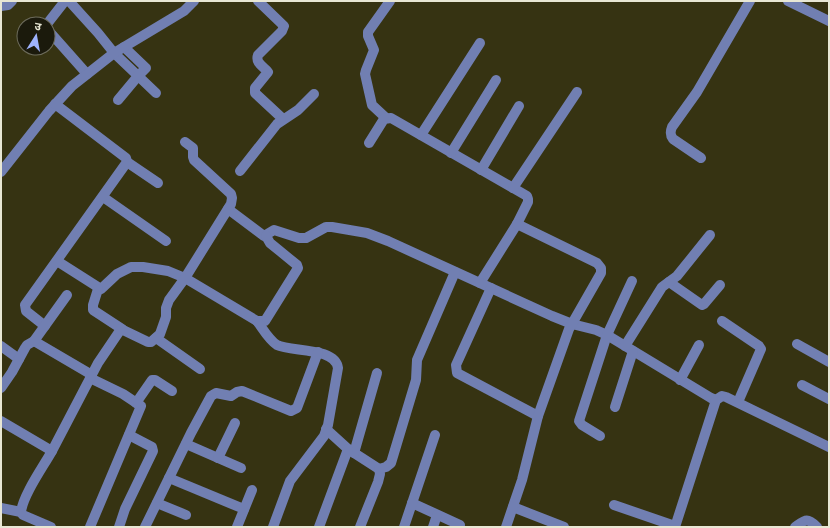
<svg xmlns="http://www.w3.org/2000/svg" width="830" height="528" font-family="'DM Sans','Noto Sans Devanagari',sans-serif">
<style>
.lines{fill:none;stroke-linecap:round;stroke-linejoin:round}
.minor{stroke:#717fb2;stroke-width:10}
</style>
<rect width="100%" height="100%" fill="#363312"/>
<g class="lines">
<!-- minor -->
<g class="minor">
<polyline points="69,1 98,33 114,53 156,93"/>
<path d="M258 1 284 26 282 31 258 55C255 63 264 67 268 72L255 88V93L283 119"/>
<polyline points="788,1 829,21"/>
<polyline points="1,6 8,5 12,1"/>
<polyline points="47,24 65,1"/>
<polyline points="48,30 87,74"/>
<polyline points="118,100 138,76 146,68 124,47"/>
<polyline points="386,118 372,105 365,74 366,70 374,50 368,36 368,32 390,1"/>
<polyline points="421,135 480,43"/>
<polyline points="369,143 384,119 391,118 527,196 528,199 528,202 517,224 480,283"/>
<polyline points="451,153 496,80"/>
<path d="M701 158 673 139C670 135 670 132 672 127L697 92 750 1"/>
<polyline points="127,162 158,183"/>
<polyline points="481,170 519,106"/>
<polyline points="240,171 277,124 298,110 314,94"/>
<polyline points="1,172 49,111 72,86 114,53 184,11 194,1"/>
<polyline points="513,188 577,92"/>
<polyline points="103,197 166,241"/>
<polyline points="228,209 264,236 274,230 299,238 306,238 326,227 332,227 367,233 388,241 552,316 572,324 596,330 607,335 711,398 716,400"/>
<polyline points="57,261 101,289 117,274 131,267 143,267 168,271 185,278 257,321 265,321 298,268 297,265 270,243 266,236"/>
<polyline points="669,282 702,305 704,304 720,285"/>
<polyline points="491,288 456,365 457,373 538,416"/>
<polyline points="98,289 93,305 93,310 122,329"/>
<path d="M257 321C263 329 269 340 277 345 291 352 335 347 338 368L328 425 324 436 290 481 273 527"/>
<polyline points="722,321 759,346 761,349 738,402"/>
<polyline points="45,326 26,311 25,305 127,162 126,158 55,104"/>
<polyline points="156,338 200,369"/>
<polyline points="34,341 92,375"/>
<polyline points="797,344 829,362"/>
<polyline points="1,346 19,359"/>
<polyline points="625,346 662,287 677,276 710,235"/>
<polyline points="90,378 123,394 141,406 90,527"/>
<polyline points="680,380 699,345"/>
<polyline points="802,385 829,399"/>
<polyline points="1,388 12,372 25,348 27,345 34,341 67,295"/>
<polyline points="136,403 152,380 155,380 172,391"/>
<polyline points="615,407 633,351"/>
<path d="M1 421 52 451C43 467 23 495 21 512L23 515 51 527"/>
<polyline points="326,429 348,449 379,469 380,474 378,482 360,527"/>
<polyline points="600,436 582,425 579,421 607,335 632,281"/>
<polyline points="186,444 241,468"/>
<polyline points="52,451 98,363 121,329 148,342 151,342 160,334 166,317 166,308 169,300 185,278 231,204 232,198 231,194 194,160 193,157 193,148 185,142"/>
<polyline points="354,453 377,373"/>
<polyline points="218,458 235,423"/>
<polyline points="379,469 386,467 391,463 416,380 417,360 455,272"/>
<polyline points="169,478 244,509"/>
<polyline points="157,503 186,515"/>
<polyline points="412,503 460,525"/>
<polyline points="614,505 675,526"/>
<polyline points="513,507 564,527"/>
<polyline points="1,508 21,512"/>
<polyline points="119,527 125,509 153,451 152,447 129,435"/>
<polyline points="145,527 191,433 211,396 216,393 231,396 237,392 242,391 291,411 297,408 318,352"/>
<polyline points="237,527 252,490"/>
<polyline points="319,527 348,449"/>
<polyline points="404,527 435,435"/>
<polyline points="433,527 437,515"/>
<polyline points="506,527 522,480 538,416 569,329 601,273 601,268 597,263 517,224"/>
<polyline points="675,527 716,400 722,396 726,397 829,447"/>
<path d="M795 527C805 520 807 517 817 527"/>
</g>
</g>
<!-- border -->
<rect width="830" height="528" fill="none" stroke="#e8e7d4" stroke-width="4"/>
<!-- north arrow -->
<g transform="translate(36 36) rotate(11)"><circle r="19" fill="#1b1a0c" stroke="#6d6c5c"/>
<path d="M0-3L7 15L0 10L-7 15Z" fill="#9eb3fd"/>
<text y="-6" font-size="11" font-weight="bold" text-anchor="middle" fill="#e8e7d4">उ</text>
</g>
</svg>
